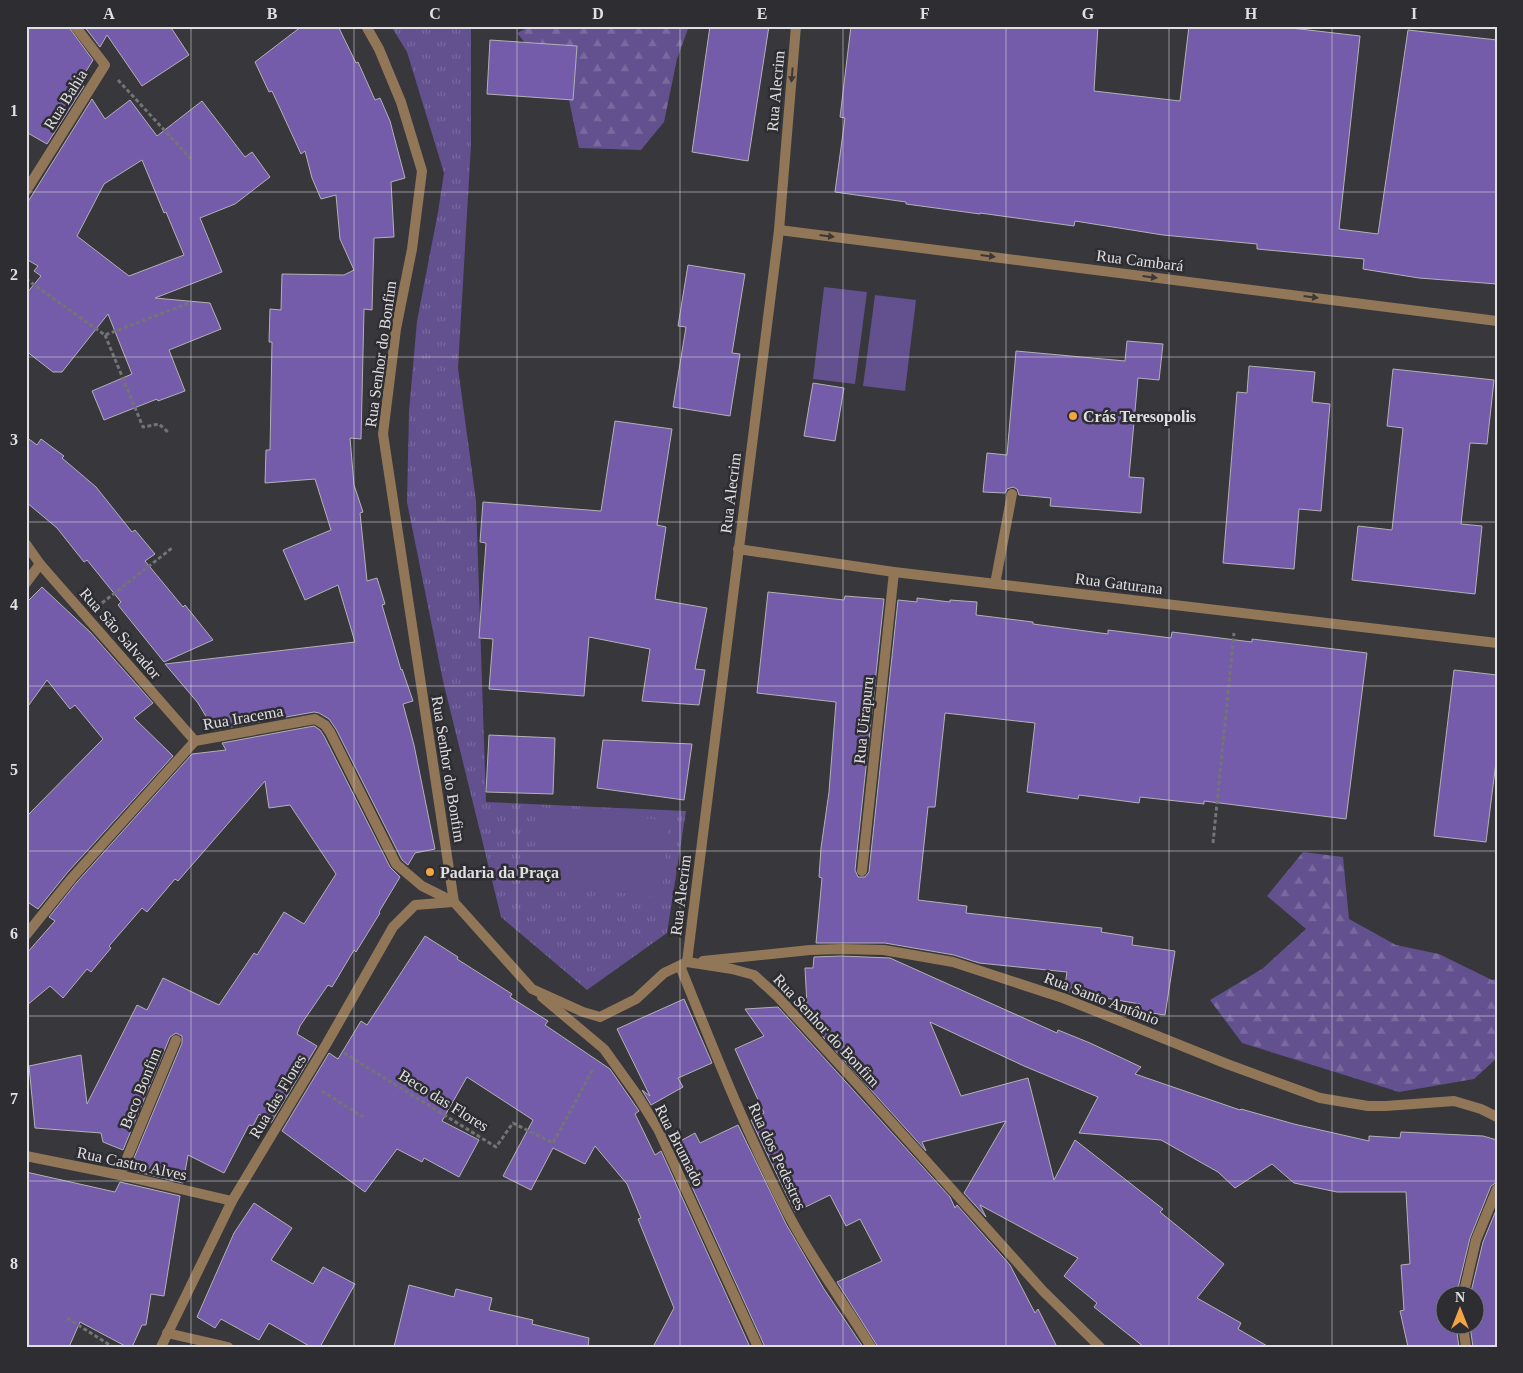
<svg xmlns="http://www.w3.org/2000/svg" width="1523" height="1373" font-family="Georgia,serif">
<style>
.forest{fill:url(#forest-firs)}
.park{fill:url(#park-tufts)}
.pitch{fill:#63508f}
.building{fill:#745caa;stroke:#b2b1b6;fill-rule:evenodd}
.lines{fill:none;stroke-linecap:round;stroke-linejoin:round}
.path{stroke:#747376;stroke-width:3;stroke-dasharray:4 2.5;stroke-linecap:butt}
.lane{stroke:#917658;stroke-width:10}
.street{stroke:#917658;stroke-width:10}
.oneway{fill:#3d3837}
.grid{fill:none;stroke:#e0dfe2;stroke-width:1;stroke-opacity:0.55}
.poi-dot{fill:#f3a443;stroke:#2e2d31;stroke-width:2}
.labels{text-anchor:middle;stroke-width:5;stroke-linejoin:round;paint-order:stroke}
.street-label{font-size:16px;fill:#e0dfe2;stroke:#2e2d31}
.poi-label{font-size:16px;font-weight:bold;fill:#e0dfe2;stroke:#2e2d31;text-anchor:start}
.neatline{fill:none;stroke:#e0dfe2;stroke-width:2}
.grid-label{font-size:16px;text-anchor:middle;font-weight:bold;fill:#e0dfe2}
</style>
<defs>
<pattern id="forest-firs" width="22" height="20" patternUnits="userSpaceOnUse" patternTransform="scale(1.25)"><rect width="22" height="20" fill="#63508f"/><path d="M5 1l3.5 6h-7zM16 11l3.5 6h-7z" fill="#79699e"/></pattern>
<pattern id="park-tufts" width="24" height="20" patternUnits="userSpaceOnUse" patternTransform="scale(1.25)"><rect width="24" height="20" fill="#63508f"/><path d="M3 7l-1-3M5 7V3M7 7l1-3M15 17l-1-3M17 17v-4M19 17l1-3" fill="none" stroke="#79699e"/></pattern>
</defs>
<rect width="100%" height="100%" fill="#38373b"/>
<!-- forest -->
<g class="forest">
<polygon points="531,26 689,26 677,59 664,122 641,150 579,148 568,95 517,33"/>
<polygon points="1303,852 1343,857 1349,919 1396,945 1439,954 1492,980 1497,979 1497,1058 1474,1079 1399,1092 1242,1043 1210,1000 1262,969 1306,929 1267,896"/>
</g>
<!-- park -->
<polygon class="park" points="391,26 471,26 471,145 458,368 476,501 486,802 686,811 667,933 587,990 501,917 443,681 407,502 409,411 417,321 438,212 444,173 407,52"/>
<!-- pitch -->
<g class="pitch">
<polygon points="824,287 867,292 855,384 813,379"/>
<polygon points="875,295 916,300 905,391 863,386"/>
<polygon points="540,807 669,821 661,897 531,883"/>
</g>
<!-- building -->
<g class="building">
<polygon points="26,26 68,26 93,60 80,81 84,86 47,144 26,132"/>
<polygon points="84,26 170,26 189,55 142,86 107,35 100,47"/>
<polygon points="302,26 338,26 356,63 358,62 375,100 380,98 390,121 405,178 391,182 394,237 374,238 372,310 364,309 361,439 350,438 354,485 363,512 360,513 367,581 377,578 385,604 382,605 401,670 402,669 413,701 403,704 414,745 435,849 415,853 408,865 402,860 336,729 329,719 319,713 314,712 214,730 198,703 165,664 355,642 338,585 305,600 283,550 331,530 315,479 265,483 266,450 270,450 272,342 269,342 270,309 281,310 282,274 344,275 354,270 340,239 336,195 321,199 312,178 305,151 301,154 272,91 269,92 255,62"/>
<polygon points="710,26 769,26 748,161 692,152"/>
<polygon points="851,26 1098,26 1094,91 1180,101 1189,26 1274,26 1360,36 1339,229 1378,234 1408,30 1497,40 1497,284 1419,278 1363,269 1364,259 1257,249 1257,244 1163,235 1075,221 1074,226 980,213 980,214 906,204 906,202 835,192 845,118 840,117"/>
<polygon points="490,40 577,46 573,100 487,94"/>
<path d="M92 99 105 119 130 100 157 136 202 101 245 157 252 152 270 177 235 204 200 218 222 272 155 298 210 303 221 329 169 350 185 391 158 401 157 399 104 420 92 391 132 374 108 314 62 372H53L26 351V294L41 276 34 271 38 266 26 259V205ZM142 160 164 213 166 212 184 255 129 276 77 236 104 184Z"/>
<polygon points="688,265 745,274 732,353 740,354 730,416 673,407 686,327 678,326"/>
<polygon points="1127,341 1163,344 1159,380 1138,378 1129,477 1144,478 1141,513 1050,506 1051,498 1019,495 1017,489 1013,487 1007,489 1005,493 983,492 987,453 1007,455 1016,351 1125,361"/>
<polygon points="1249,366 1315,372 1312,402 1330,404 1321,511 1299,509 1294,569 1223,563 1237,392 1247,393"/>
<polygon points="1393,369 1494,380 1487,444 1470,443 1461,524 1482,526 1475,594 1352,580 1358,526 1392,530 1403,428 1387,426"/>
<polygon points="813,383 844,388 835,441 804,436"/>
<polygon points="615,421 672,429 657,525 666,527 655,599 707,608 695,669 705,670 699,705 642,701 650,649 589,637 584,696 489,689 493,639 479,638 486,543 480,542 483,502 601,511"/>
<polygon points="26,437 37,445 41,439 64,456 62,458 96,487 132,532 135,530 155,554 145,561 183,607 185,605 213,640 164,662 118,605 121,602 87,560 84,562 57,528 26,502"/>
<polygon points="42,587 90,632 153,703 134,718 173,756 67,873 38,909 26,901 26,817 103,739 75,705 70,709 47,680 26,709 26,603"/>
<polygon points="768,592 844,600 845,596 884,599 855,870 858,877 865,877 869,872 898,600 917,602 917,598 950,602 950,600 977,602 976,615 1033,622 1033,624 1108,634 1108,630 1171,638 1172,632 1252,642 1252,639 1367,653 1346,819 1204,801 1204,804 1140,797 1139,803 1079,795 1078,799 1027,792 1035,723 945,713 935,807 928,807 918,900 967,906 966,913 1102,928 1101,932 1133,937 1132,945 1175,951 1165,1015 1138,1011 1140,1004 1064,991 1067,972 979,963 954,955 885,943 816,943 822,878 819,877 821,848 829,792 836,702 757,693"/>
<polygon points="1454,670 1497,675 1497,754 1486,842 1434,836"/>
<polygon points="314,726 320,730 324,736 390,867 400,877 379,912 380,913 356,952 354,950 332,987 328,985 300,1026 297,1034 317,1046 271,1123 259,1114 253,1126 249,1125 224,1173 188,1155 183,1183 129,1170 182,1043 182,1036 176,1033 170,1037 123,1150 103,1142 101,1133 35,1128 29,1066 81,1055 87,1104 137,1005 147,1010 163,978 219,1005 254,953 257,955 284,912 304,924 336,874 290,805 269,808 265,781 178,881 175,879 147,912 142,908 109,946 111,948 91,972 87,969 63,998 50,986 26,1006 26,954 55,921 49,917 77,882 192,754 226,750 222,743"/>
<polygon points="489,735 555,738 553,794 486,792"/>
<polygon points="603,740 692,744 684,800 597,788"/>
<polygon points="425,936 458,957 457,959 512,994 510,997 548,1021 545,1025 610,1069 639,1111 635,1114 655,1155 661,1151 750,1347 653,1347 674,1308 638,1219 641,1218 627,1184 595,1146 585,1164 553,1148 531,1190 503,1176 533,1120 467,1077 442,1121 479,1140 459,1177 424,1158 422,1162 397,1149 365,1192 282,1131 329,1053 338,1059 361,1021 367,1025"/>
<polygon points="841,956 890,958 1057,1033 1058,1030 1090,1043 1141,1067 1135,1074 1240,1110 1241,1109 1294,1124 1369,1141 1369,1136 1400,1138 1401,1132 1483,1136 1497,1140 1497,1182 1491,1186 1470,1238 1456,1296 1446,1296 1446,1326 1456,1326 1459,1347 1408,1347 1400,1311 1404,1310 1401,1265 1410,1264 1406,1192 1337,1192 1294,1183 1272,1164 1235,1188 1218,1172 1161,1140 1079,1133 1098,1097 1024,1066 930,1022 961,1096 1028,1078 1054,1180 1075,1140 1163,1209 1160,1212 1224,1264 1197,1298 1241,1323 1238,1329 1269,1347 1144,1347 1094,1307 1097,1303 1064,1276 1078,1258 980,1205 986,1217 964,1193 1006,1121 922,1142 926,1151 796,1007 807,1006 805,968 813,968 814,957"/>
<polygon points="684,999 712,1063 678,1078 683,1087 651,1105 642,1090 650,1096 617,1029"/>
<polygon points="778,1007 950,1197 955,1208 957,1205 1010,1265 1035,1313 1038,1309 1057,1347 878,1347 837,1282 882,1261 860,1219 846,1226 830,1195 795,1212 751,1120 764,1113 735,1049 764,1036 745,1009"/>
<polygon points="738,1125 786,1224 824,1289 863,1347 765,1347 673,1145 695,1133 700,1143"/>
<polygon points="26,1172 115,1192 120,1182 180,1196 164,1296 151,1294 146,1325 142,1325 132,1347 127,1347 80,1322 69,1347 26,1347"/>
<polygon points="254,1203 292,1228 271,1260 313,1284 323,1267 355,1284 320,1347 311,1347 269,1323 259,1340 221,1319 215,1328 197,1317 234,1233"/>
<polygon points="1497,1208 1497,1347 1473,1347 1470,1326 1476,1326 1476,1296 1470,1296 1483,1242"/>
<polygon points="409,1285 454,1297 456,1289 492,1298 489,1310 533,1320 532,1324 589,1338 588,1347 394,1347"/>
</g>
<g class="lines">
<!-- path -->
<g class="path">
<polyline points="118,80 191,159"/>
<polyline points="26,279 105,335 192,302"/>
<polyline points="105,335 143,427 159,424 168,432"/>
<polyline points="102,603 172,548"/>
<polyline points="1213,843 1234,633"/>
<polyline points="344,1053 496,1147 513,1123 553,1143 593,1069"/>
<polyline points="322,1091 363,1117"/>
<polyline points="67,1318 113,1347"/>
</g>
<!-- lane -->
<g class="lane">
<polyline points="995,584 1012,494"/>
<polyline points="862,871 894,572"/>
<path d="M680 966C712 1045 743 1125 782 1202 807 1253 841 1298 871 1347"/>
<polyline points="120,1175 176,1040"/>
<polyline points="1463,1296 1476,1240 1497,1189"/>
<polyline points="1463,1326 1466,1347"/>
</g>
<!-- street -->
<g class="street">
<polyline points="366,26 379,49 401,102 422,171 412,249 396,329 383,434 454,902 532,989 583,1012 600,1017 636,999 664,973 687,962 732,969 754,975 777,996 860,1087 1043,1291 1100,1347"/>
<polyline points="26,191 105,65 75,26"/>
<polyline points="779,230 1497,321"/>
<polyline points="26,544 40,564 195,741"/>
<polyline points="738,549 894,572 1497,643"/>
<polyline points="26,583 40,564"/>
<polyline points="26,935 72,878 195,741 315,719 325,725 330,732 396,864 422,886 454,902"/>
<polyline points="703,961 810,950 841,949 884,950 953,962 1063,998 1227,1064 1320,1098 1368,1106 1386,1106 1454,1101 1481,1109 1497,1117"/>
<polyline points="687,962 779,230 796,26"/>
<polyline points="542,997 604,1049 637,1095 658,1129 758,1347"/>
<polyline points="26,1156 120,1175 232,1201"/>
<polyline points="167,1333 228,1347"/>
<polyline points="161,1347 232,1201 327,1043 393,927 415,905 453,902"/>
</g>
</g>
<!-- one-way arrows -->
<defs><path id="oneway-solid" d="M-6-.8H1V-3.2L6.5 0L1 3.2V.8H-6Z" transform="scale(1.25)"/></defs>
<g class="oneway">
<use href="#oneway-solid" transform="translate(792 75) rotate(95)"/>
<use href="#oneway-solid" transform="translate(827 236) rotate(7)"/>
<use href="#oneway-solid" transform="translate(988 256) rotate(7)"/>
<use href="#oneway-solid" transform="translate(1150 277) rotate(7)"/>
<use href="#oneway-solid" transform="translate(1311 297) rotate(7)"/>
</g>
<!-- grid -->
<path class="grid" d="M191 26V1347M354 26V1347M517 26V1347M680 26V1347M843 26V1347M1006 26V1347M1169 26V1347M1332 26V1347M26 192H1497M26 357H1497M26 522H1497M26 686H1497M26 851H1497M26 1016H1497M26 1181H1497"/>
<!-- markers -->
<g class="poi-dot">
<circle cx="1073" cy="416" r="5"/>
<circle cx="430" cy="872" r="5"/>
</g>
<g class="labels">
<!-- street labels -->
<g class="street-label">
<text transform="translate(775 91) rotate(-85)" y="6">Rua Alecrim</text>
<text transform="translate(65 99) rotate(-58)" y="6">Rua Bahia</text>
<text transform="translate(1140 260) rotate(7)" y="6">Rua Cambará</text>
<text transform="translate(380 354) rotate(-82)" y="6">Rua Senhor do Bonfim</text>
<text transform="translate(730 493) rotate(-83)" y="6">Rua Alecrim</text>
<text transform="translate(1119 583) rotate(7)" y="6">Rua Gaturana</text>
<text transform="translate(121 633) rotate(49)" y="6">Rua São Salvador</text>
<text transform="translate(243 717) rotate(-10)" y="6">Rua Iracema</text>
<text transform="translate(863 720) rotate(-84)" y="6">Rua Uirapuru</text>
<text transform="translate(449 769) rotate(81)" y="6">Rua Senhor do Bonfim</text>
<text transform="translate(680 895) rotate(-83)" y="6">Rua Alecrim</text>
<text transform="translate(1102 998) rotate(21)" y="6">Rua Santo Antônio</text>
<text transform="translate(827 1030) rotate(47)" y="6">Rua Senhor do Bonfim</text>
<text transform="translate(140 1088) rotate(-68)" y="6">Beco Bonfim</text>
<text transform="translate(277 1096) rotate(-59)" y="6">Rua das Flores</text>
<text transform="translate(444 1100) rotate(32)" y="6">Beco das Flores</text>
<text transform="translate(680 1145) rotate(63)" y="6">Rua Brumado</text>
<text transform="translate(778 1156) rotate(65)" y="6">Rua dos Pedestres</text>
<text transform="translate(132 1163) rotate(12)" y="6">Rua Castro Alves</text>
</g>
<!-- poi labels -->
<g class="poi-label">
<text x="1083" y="422">Crás Teresopolis</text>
<text x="440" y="878">Padaria da Praça</text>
</g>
</g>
<!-- border -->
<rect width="1523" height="1373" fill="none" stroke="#2e2d31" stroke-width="55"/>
<!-- north arrow -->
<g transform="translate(1460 1310)"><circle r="24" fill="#2e2d31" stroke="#757478"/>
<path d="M0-4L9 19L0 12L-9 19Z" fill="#f3a443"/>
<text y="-8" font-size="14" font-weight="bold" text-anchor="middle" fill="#e0dfe2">N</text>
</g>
<rect x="28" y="28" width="1468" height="1318" class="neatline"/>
<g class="grid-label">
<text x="109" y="19">A</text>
<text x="272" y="19">B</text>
<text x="435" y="19">C</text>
<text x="598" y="19">D</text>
<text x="762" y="19">E</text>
<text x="925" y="19">F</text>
<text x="1088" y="19">G</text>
<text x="1251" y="19">H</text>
<text x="1414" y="19">I</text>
<text x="14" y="116">1</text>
<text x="14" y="280">2</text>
<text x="14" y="445">3</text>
<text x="14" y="610">4</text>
<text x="14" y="775">5</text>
<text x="14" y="939">6</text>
<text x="14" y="1104">7</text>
<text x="14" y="1269">8</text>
</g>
</svg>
